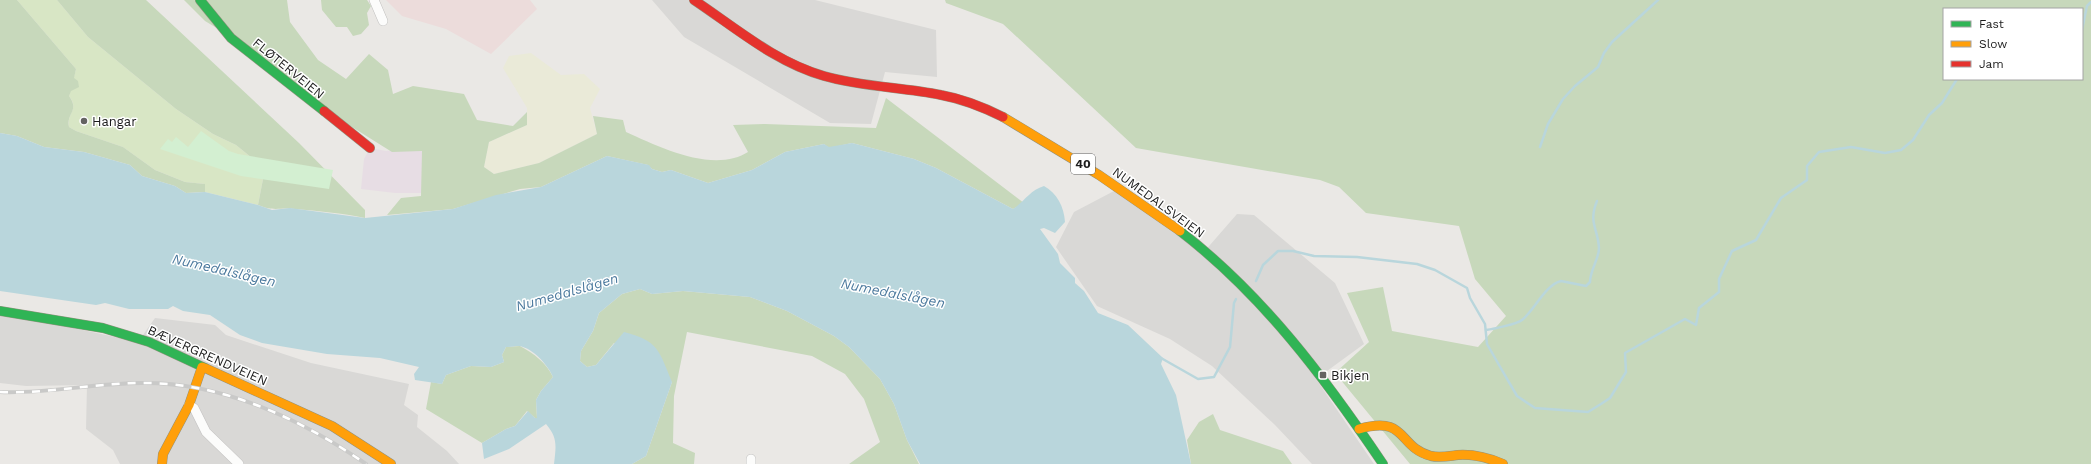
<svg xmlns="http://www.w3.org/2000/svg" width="2091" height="464" font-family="'Work Sans',sans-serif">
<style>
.residential{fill:#d9d8d6}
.commercial{fill:#ecdcdb}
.industrial{fill:#e7dde4}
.farmland{fill:#eaead8}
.grass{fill:#d8e6c5}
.forest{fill:#c7d8bb;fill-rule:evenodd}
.park{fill:#d3efd1}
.water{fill:#b9d6dc}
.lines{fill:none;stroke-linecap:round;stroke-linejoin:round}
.stream{stroke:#b9d6dc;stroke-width:2.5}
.street-casing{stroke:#c1c0bf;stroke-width:10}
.fast-casing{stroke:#92927e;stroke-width:10}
.slow-casing{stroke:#92927e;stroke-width:10}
.jam-casing{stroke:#92927e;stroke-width:10}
.street{stroke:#fcfcfb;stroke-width:9}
.fast{stroke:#30b455;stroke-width:9}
.slow{stroke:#ff9f0a;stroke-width:9}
.jam{stroke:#e5322d;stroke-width:9}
.rail-casing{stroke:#c9c9c8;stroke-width:4}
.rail{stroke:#fff;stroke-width:2.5;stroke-dasharray:8;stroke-linecap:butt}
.poi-dot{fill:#646362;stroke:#fff;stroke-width:1.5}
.labels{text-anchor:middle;stroke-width:3;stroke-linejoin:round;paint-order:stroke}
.shield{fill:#fff;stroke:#606060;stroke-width:1}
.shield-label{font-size:12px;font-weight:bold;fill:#1c1c1c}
.street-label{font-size:13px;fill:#1c1c1c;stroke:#fff}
.poi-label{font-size:13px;fill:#1c1c1c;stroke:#fff;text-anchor:start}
.water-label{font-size:14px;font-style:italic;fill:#4c7a9e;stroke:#fff}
</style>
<rect width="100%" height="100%" fill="#eae8e5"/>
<!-- residential -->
<g class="residential">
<polygon points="652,0 815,0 936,30 937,77 885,72 871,124 830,123 684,37"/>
<polygon points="1114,191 1203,253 1237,214 1254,215 1335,283 1364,344 1316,379 1374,464 1312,464 1275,425 1212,366 1170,339 1097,306 1056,247 1074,212"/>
<polygon points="0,316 46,322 138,342 155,318 215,325 226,335 311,363 409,384 404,405 418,415 417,427 447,451 459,464 120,464 113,450 86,429 87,385 26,386 0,383"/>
</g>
<!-- commercial -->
<polygon class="commercial" points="386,0 530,0 537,9 491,54 446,29 402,16"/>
<!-- industrial -->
<polygon class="industrial" points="430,136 427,193 395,193 361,189 364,159 370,148 386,151 405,149"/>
<!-- farmland -->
<polygon class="farmland" points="531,53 561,75 584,74 600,89 590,108 597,134 539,163 494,174 484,167 489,142 527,125 527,108 503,68 509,56"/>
<!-- grass -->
<path class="grass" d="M17 0H57L88 37 176 109 213 134 236 145 262 166 264 174 258 205 205 192V184L185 182 155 170 123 147 76 131 69 127C66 113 80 110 69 96L76 69Z"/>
<!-- forest -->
<g class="forest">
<path d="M0 0H17L76 69 74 78 78 81 79 87 71 91 69 96C80 111 66 113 69 127L76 131 123 147 155 170 185 182 205 184V192L186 193 175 186 142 176 130 165 84 152 44 147 17 136 0 133Z"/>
<path d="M57 0H146L299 143 365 210V218C342 213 318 211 295 209 278 207 276 212 258 205L264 174 262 166 236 145 213 134 176 109 88 37Z"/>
<path d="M184 0H287L290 22 318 60 346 79 369 54 388 70 393 94 413 86 464 94 477 120 513 126 527 112V125L489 142 484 167 494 174 539 163 597 134 593 116 623 120 626 132C657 146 700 167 734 158 739 157 744 154 748 152L733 125 765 124 876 128 886 98 1024 203 1013 209 936 168 914 159 852 143 829 148 824 144 785 152 752 170 708 183 671 170 662 172 652 169 648 165 607 156 541 187 520 189 453 209 387 215 401 198 421 196 422 151 392 152 328 112 240 42 205 21Z"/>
<polygon points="321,0 367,0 371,6 367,13 369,25 361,34 353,36 347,27 336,27 322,10"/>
<path d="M945 0H2091V464H1410L1335 373 1369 342 1347 293 1383 287 1392 331 1478 347 1506 316 1475 279 1459 226 1366 213 1339 187 1320 180 1136 148 1003 24 946 3ZM1944 9H2082V79H1944Z"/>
<polygon points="640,289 652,294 683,291 750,297 787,311 834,336 849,347 880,379 894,404 907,440 919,464 849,464 880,442 864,399 845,374 812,356 687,332 674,396 673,443 695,453 694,464 632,464 646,456 672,382 614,343 596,365 587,367 580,361 581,351 593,331 599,313 622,294"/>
<path d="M520 346C534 354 546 362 553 377L541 391 536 400 537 418H535L527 411 515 426 506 429 482 443 426 409 431 382 442 384 446 375 471 366 491 367 504 362 502 355 506 347Z"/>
<polygon points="1213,414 1220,430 1283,451 1292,464 1191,464 1187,440 1199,422"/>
</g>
<!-- park -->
<polygon class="park" points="201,131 229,151 238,154 333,170 329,189 241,176 160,149 168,139 172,142 176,137 188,147"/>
<!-- water -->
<path class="water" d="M0 133 17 136 44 147 84 152 130 165 142 176 175 186 186 193 205 192 258 205 272 210 290 208 365 218 453 209 496 195 541 187 607 156 649 165 652 169 662 172 671 170 708 183 752 170 785 152 824 144 829 147 852 143 914 159 936 168 1013 209C1024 202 1030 190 1044 186 1057 193 1064 207 1065 222L1055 233 1044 228 1040 229 1058 254 1060 263 1075 278V283L1084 291 1098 313 1128 325 1163 358 1161 364 1176 395 1191 464H920L907 440 894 404 880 379 849 347 834 336 787 311 750 297 683 291 652 294 640 289 622 294 599 313 593 331 581 351 580 361 587 367 596 365 624 332C659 341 659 351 672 382L646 456 632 464H554C556 446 558 438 546 424L509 449 484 459 482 443 506 429 515 426 528 411 535 418H537L536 400 541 391 553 377C548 365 533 348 519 346 515 346 510 347 506 347L502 355 504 362 491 367 471 366 446 375 442 384 415 380 414 374 419 367 380 358 327 354 262 343 240 335 210 315 183 311 173 306 168 309H129L105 303 96 305 0 291Z"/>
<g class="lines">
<!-- stream -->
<g class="stream">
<polyline points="2082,30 2087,6 2091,2"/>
<polyline points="1540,147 1548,124 1563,99 1575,86 1598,67 1604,53 1612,42 1658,0"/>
<polyline points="1256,281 1263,265 1278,251 1293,251 1314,256 1357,257 1417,264 1435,270 1467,288 1470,298 1485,324 1487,344 1499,365 1517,396 1535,408 1588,412 1601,404 1610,398 1626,372 1625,353 1685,319 1696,325 1699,308 1719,292 1719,279 1732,251 1756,240 1781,198 1807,180 1807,166 1819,152 1851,147 1885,153 1901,150 1913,140 1929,115 1942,103 1957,79"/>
<path d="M1486 330C1493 329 1517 324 1522 320 1534 311 1545 285 1561 281L1586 286 1590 282C1590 270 1599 259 1599 248 1598 228 1588 223 1597 201"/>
<polyline points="1161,358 1198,379 1214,377 1230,347 1234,303 1236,299"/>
</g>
<!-- street casing -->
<g class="street-casing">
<g id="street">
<polyline points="374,0 383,21"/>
<polyline points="189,405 194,408 206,432 239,464"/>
<polyline points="751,464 751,459"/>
</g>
</g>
<!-- fast casing -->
<g class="fast-casing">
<g id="fast">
<polyline points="200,0 231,38 324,111"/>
<path d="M1180 231C1263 295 1325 378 1383 464"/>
<polyline points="0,311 103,328 149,342 205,368"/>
</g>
</g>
<!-- slow casing -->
<g class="slow-casing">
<g id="slow">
<polyline points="1003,117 1099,175 1180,231"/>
<polyline points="205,368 332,426 391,464"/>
<path d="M1359 429C1408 415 1397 447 1431 456 1440 458 1449 456 1458 455 1474 454 1489 458 1503 464"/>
<polyline points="162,464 163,454 189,405 202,367"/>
</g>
</g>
<!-- jam casing -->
<g class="jam-casing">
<g id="jam">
<path d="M694 0C736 28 775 62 824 76 862 87 902 87 941 95 963 99 983 107 1003 117"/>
<polyline points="324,111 370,148"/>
</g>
</g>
<!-- street -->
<use href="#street" class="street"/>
<!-- fast -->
<use href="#fast" class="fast"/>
<!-- slow -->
<use href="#slow" class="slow"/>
<!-- jam -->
<use href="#jam" class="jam"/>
<!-- rail casing -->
<g class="rail-casing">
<path id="rail" d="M0 392C48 394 94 383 142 383 222 382 301 419 366 464"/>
</g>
<!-- rail -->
<use href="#rail" class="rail"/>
</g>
<!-- markers -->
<g class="poi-dot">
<circle cx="84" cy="121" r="4"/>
<rect x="1319" y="371" width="8" height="8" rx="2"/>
</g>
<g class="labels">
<!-- shield labels -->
<rect class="shield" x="1071" y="154" width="24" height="20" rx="3"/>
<g class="shield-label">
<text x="1083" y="168">40</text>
</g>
<!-- street labels -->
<g class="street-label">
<text transform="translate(289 68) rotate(39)" y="5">FLØTERVEIEN</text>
<text transform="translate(1159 202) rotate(36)" y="5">NUMEDALSVEIEN</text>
<text transform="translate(208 355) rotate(24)" y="5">BÆVERGRENDVEIEN</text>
</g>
<!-- poi labels -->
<g class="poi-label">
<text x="92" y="126">Hangar</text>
<text x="1331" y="380">Bikjen</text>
</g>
<!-- water labels -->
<g class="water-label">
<text transform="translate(224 270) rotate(13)" y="5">Numedalslågen</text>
<text transform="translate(567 292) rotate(-16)" y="5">Numedalslågen</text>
<text transform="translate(893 293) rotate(11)" y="5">Numedalslågen</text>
</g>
</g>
<!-- legend -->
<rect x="1943" y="8" width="140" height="72" fill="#ffffff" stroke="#a4a4a4"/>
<rect x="1951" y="21" width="20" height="6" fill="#30b455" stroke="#a4a4a4"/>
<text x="1979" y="28" font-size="12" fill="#1c1c1c">Fast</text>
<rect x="1951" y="41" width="20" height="6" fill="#ff9f0a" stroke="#a4a4a4"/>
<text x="1979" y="48" font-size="12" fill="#1c1c1c">Slow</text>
<rect x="1951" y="61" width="20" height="6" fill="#e5322d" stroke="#a4a4a4"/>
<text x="1979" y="68" font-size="12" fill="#1c1c1c">Jam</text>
</svg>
